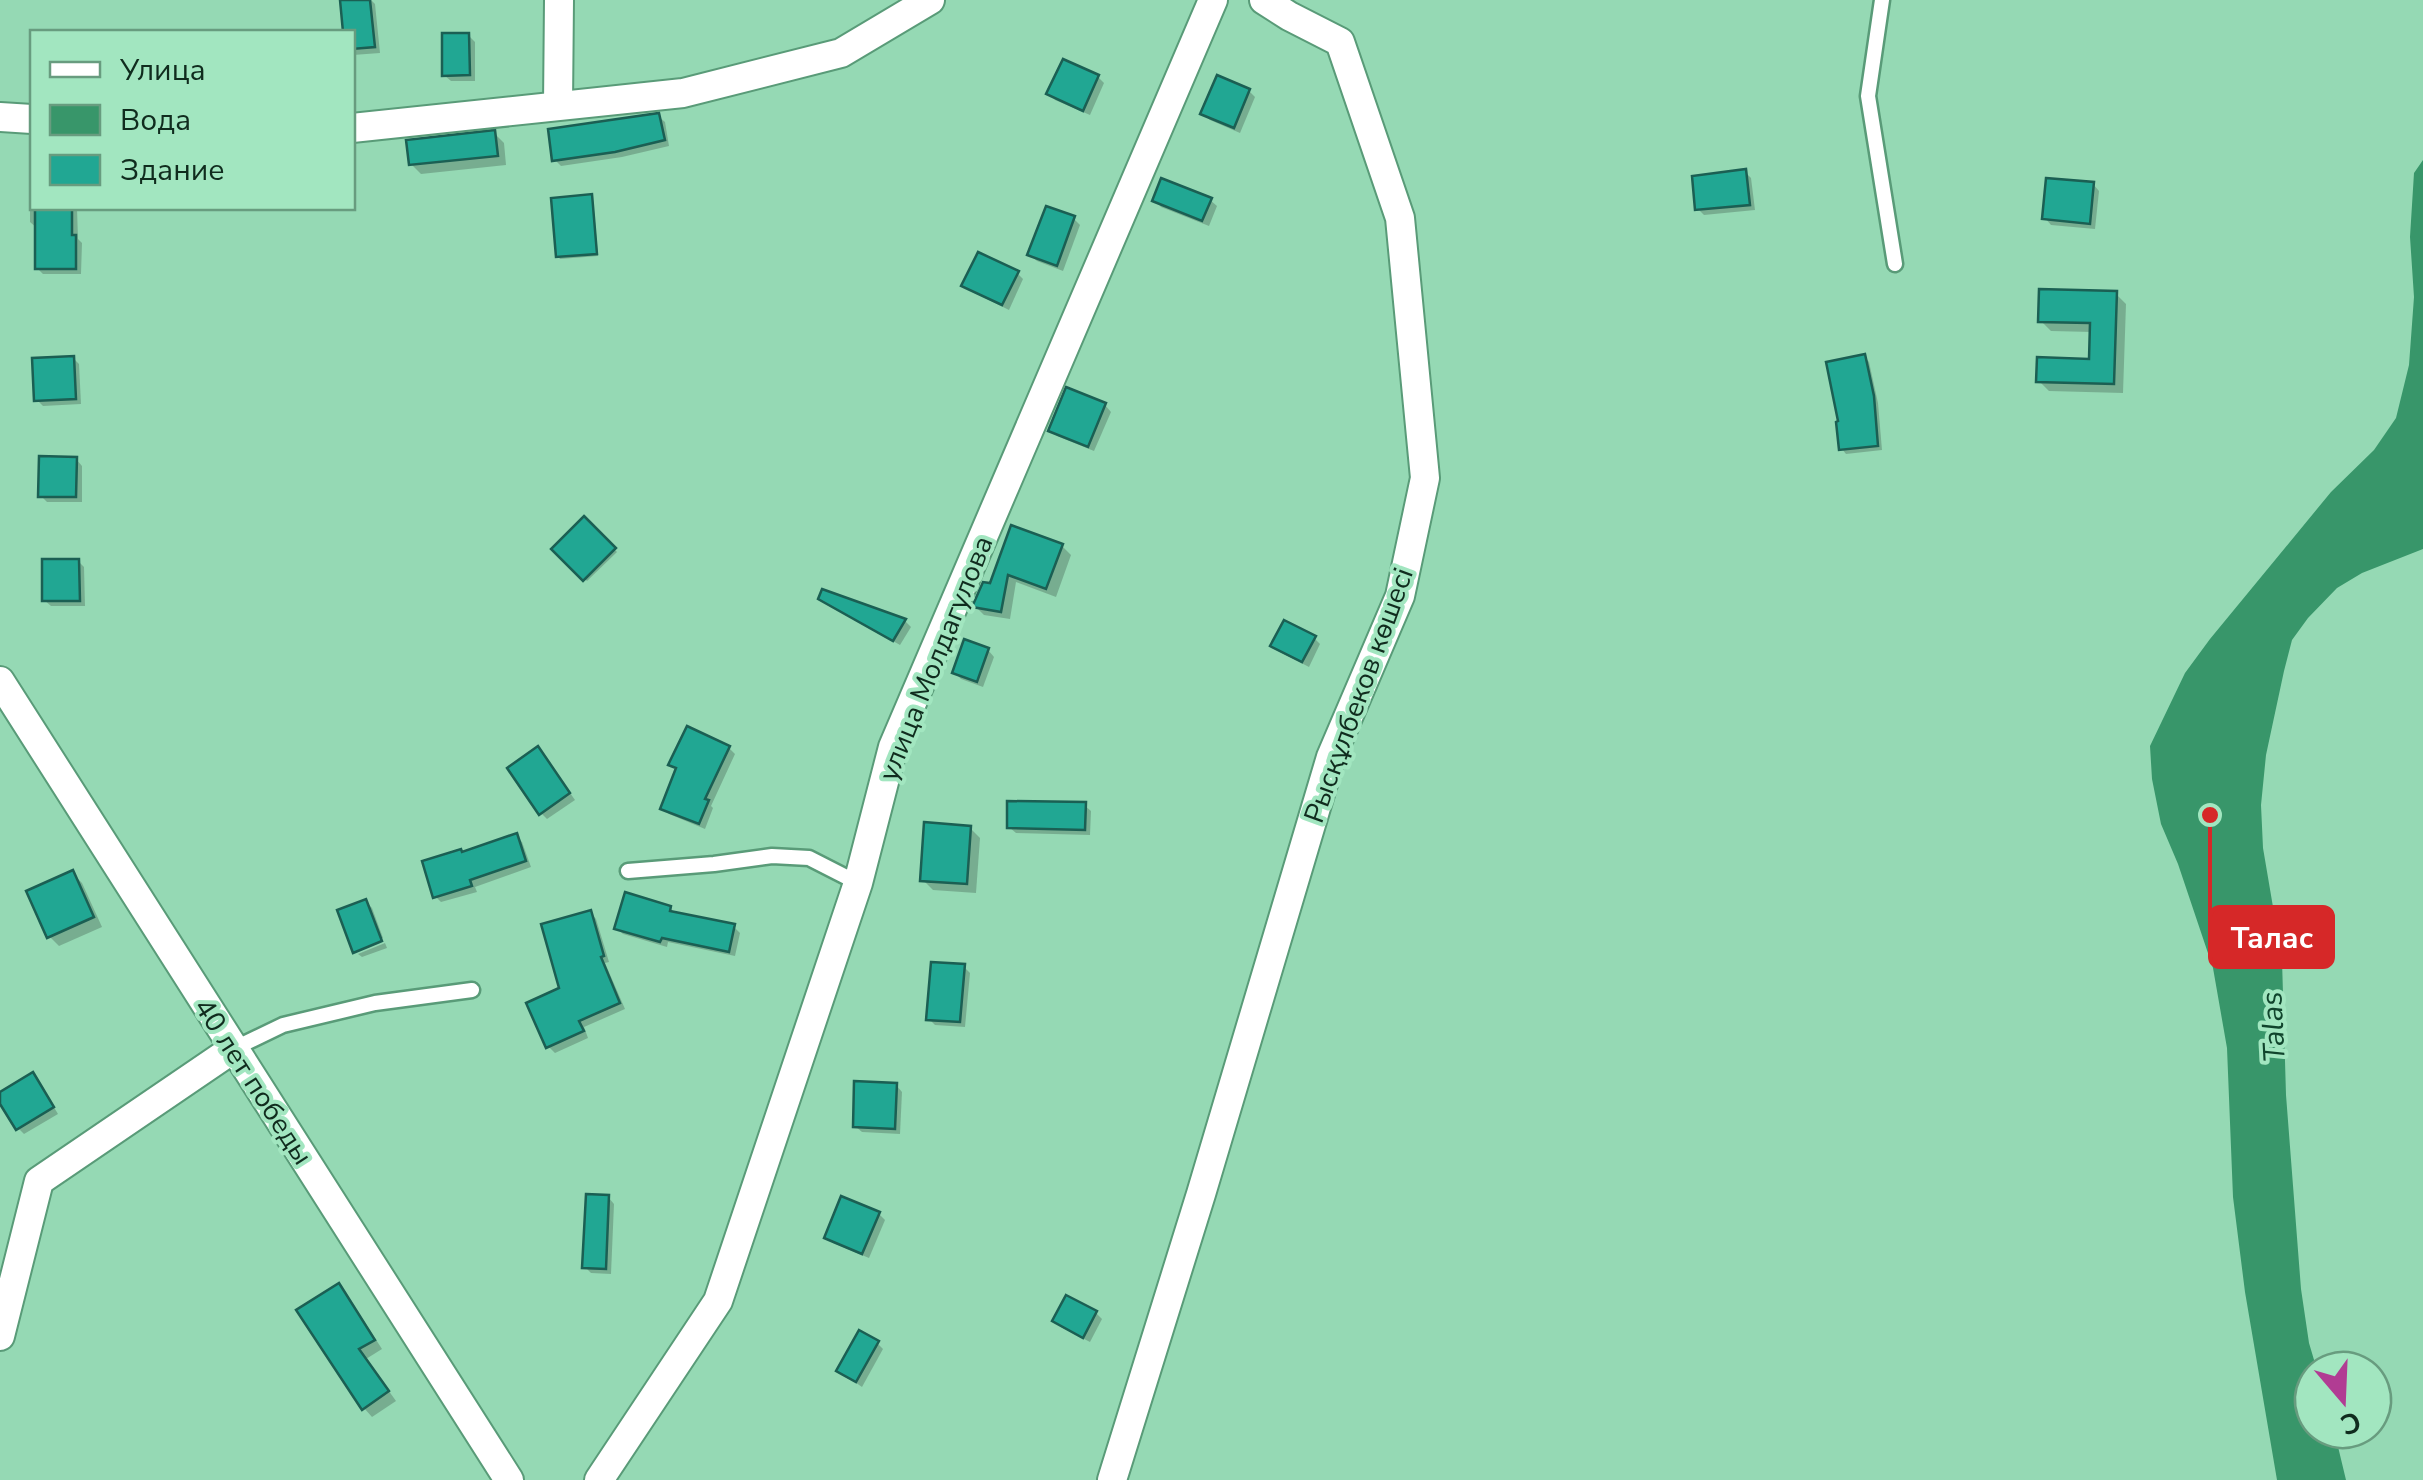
<svg xmlns="http://www.w3.org/2000/svg" width="2423" height="1480" font-family="'Nunito Sans',sans-serif">
<style>
.water{fill:#38966a}
.shadow{fill:#0003}
.building{fill:#21a793;stroke:#1b5f53;stroke-width:2.5}
.lines{fill:none;stroke-linecap:round;stroke-linejoin:round}
.lane-casing{stroke:#599b78;stroke-width:19}
.street-casing{stroke:#599b78;stroke-width:32}
.lane{stroke:#fff;stroke-width:14}
.street{stroke:#fff;stroke-width:28}
.labels{text-anchor:middle;stroke-width:8;stroke-linejoin:round;paint-order:stroke}
.street-label{font-size:28px;fill:#102c1e;stroke:#a2e6c0}
.water-label{font-size:30px;font-style:italic;fill:#10442c;stroke:#a2e6c0}
.leader{fill:none;stroke:#d62828;stroke-width:4}
.callout-dot{fill:#d62828;stroke:#a2e6c0;stroke-width:4}
.callout{fill:#d62828;stroke:#d62828;stroke-width:4}
.callout-label{font-size:30px;text-anchor:middle;font-weight:bold;fill:#fff}
</style>
<rect width="100%" height="100%" fill="#95d9b4"/>
<!-- water -->
<polygon class="water" points="2423,160 2423,549 2362,573 2337,588 2308,618 2292,640 2284,671 2266,755 2261,805 2263,848 2282,960 2286,1095 2301,1289 2309,1343 2317,1370 2313,1370 2313,1430 2334,1430 2346,1480 2277,1480 2245,1292 2233,1197 2227,1048 2213,968 2178,864 2161,824 2152,779 2150,746 2185,673 2210,639 2331,492 2374,450 2396,418 2409,365 2414,297 2410,237 2414,173"/>
<!-- shadow -->
<g class="shadow">
<polygon points="371,0 375,4 380,53 353,55 352,32 345,32 342,1"/>
<polygon points="468,35 475,42 475,81 451,81 444,75"/>
<polygon points="1098,77 1104,83 1090,115 1055,100 1049,93"/>
<polygon points="1249,91 1255,97 1240,133 1210,120 1203,114"/>
<polygon points="658,116 665,122 669,146 622,157 561,166 555,160"/>
<polygon points="494,133 504,143 506,165 421,174 411,164"/>
<polygon points="1745,172 1751,178 1755,210 1704,215 1698,209"/>
<polygon points="2093,184 2099,191 2095,229 2051,225 2045,218"/>
<polygon points="30,190 32,190 32,208 77,208 78,239 82,243 81,274 43,274 37,268 38,229 30,222"/>
<polygon points="591,197 593,199 598,256 560,259 558,256"/>
<polygon points="1155,200 1210,200 1217,206 1209,226 1161,207"/>
<polygon points="1074,219 1080,225 1063,271 1037,261 1030,255"/>
<polygon points="1017,273 1023,279 1009,310 971,291 964,285"/>
<polygon points="2116,294 2126,304 2123,393 2049,391 2039,381 2091,361 2092,332 2051,331 2041,321"/>
<polygon points="1865,357 1869,362 1878,403 1882,450 1846,454 1842,449"/>
<polygon points="73,358 79,364 81,404 43,406 37,400"/>
<polygon points="1105,405 1111,412 1094,451 1057,436 1051,430"/>
<polygon points="76,459 82,466 82,502 47,502 41,496"/>
<polygon points="584,519 617,552 587,581 555,549"/>
<polygon points="1013,528 1062,546 1071,555 1056,597 1016,582 1010,619 984,615 975,606 991,586"/>
<polygon points="78,561 84,567 85,606 51,606 44,600"/>
<polygon points="821,598 905,621 911,627 900,645 827,604"/>
<polygon points="1314,638 1320,644 1309,667 1280,652 1273,646"/>
<polygon points="988,650 994,657 983,687 961,679 955,673"/>
<polygon points="729,748 735,754 711,806 713,808 705,829 669,814 663,808 678,770 672,764"/>
<polygon points="544,756 575,800 547,819 541,813"/>
<polygon points="1084,805 1091,811 1090,835 1016,833 1009,827"/>
<polygon points="970,828 980,838 976,893 933,890 923,880"/>
<polygon points="516,836 522,842 531,867 475,887 477,892 441,902 435,896 462,854"/>
<polygon points="72,873 82,883 102,927 59,946 49,936"/>
<polygon points="366,902 372,908 383,938 355,949"/>
<polygon points="670,908 677,915 734,927 740,933 735,956 668,942 667,947 623,934 617,928"/>
<polygon points="590,912 596,919 609,962 605,963 625,1009 584,1027 588,1038 555,1053 548,1046 562,989"/>
<polygon points="385,943 387,948 362,957 358,954"/>
<polygon points="964,967 970,973 965,1027 935,1025 929,1019"/>
<polygon points="38,1081 58,1114 24,1134 18,1128 0,1099 0,1095"/>
<polygon points="896,1085 902,1092 900,1134 862,1132 855,1126"/>
<polygon points="608,1197 614,1204 611,1274 591,1273 585,1267"/>
<polygon points="879,1214 885,1220 869,1258 833,1243 827,1237"/>
<polygon points="338,1286 347,1295 382,1349 366,1359 396,1401 372,1417 364,1408"/>
<polygon points="1096,1313 1102,1319 1090,1342 1061,1327 1055,1321"/>
<polygon points="877,1343 883,1349 862,1387 839,1371"/>
</g>
<!-- building -->
<g class="building">
<polygon points="340,0 370,0 375,47 352,49 352,32 343,32"/>
<polygon points="442,33 469,33 470,75 442,76"/>
<polygon points="1063,59 1099,75 1083,111 1046,94"/>
<polygon points="1217,75 1250,89 1234,128 1200,114"/>
<polygon points="659,113 665,140 615,152 552,161 548,129"/>
<polygon points="495,130 498,156 409,165 406,140"/>
<polygon points="1746,169 1750,205 1695,210 1692,176"/>
<polygon points="1161,178 1212,198 1202,221 1152,201"/>
<polygon points="2046,178 2094,182 2090,224 2042,219"/>
<polygon points="592,194 597,254 556,257 551,198"/>
<polygon points="1046,206 1075,216 1057,266 1027,255"/>
<polygon points="35,208 72,208 72,235 76,235 76,269 35,269"/>
<polygon points="978,252 1019,271 1002,305 961,286"/>
<polygon points="2039,289 2117,291 2114,384 2036,382 2037,357 2089,359 2090,323 2038,322"/>
<polygon points="1865,354 1874,396 1878,446 1839,450 1836,422 1838,421 1826,362"/>
<polygon points="74,356 76,399 34,401 32,358"/>
<polygon points="1066,387 1106,403 1088,447 1048,431"/>
<polygon points="39,456 77,457 76,497 38,497"/>
<polygon points="584,516 616,548 583,581 551,549"/>
<polygon points="1011,525 1063,544 1046,589 1008,575 1001,612 972,607 983,582 990,583"/>
<polygon points="42,559 79,559 80,601 42,601"/>
<polygon points="822,589 906,619 893,641 818,599"/>
<polygon points="1284,620 1316,636 1302,662 1270,646"/>
<polygon points="964,639 989,648 977,682 952,673"/>
<polygon points="687,726 730,746 705,799 709,800 699,824 660,809 676,768 668,765"/>
<polygon points="538,746 570,793 539,815 507,768"/>
<polygon points="1007,801 1086,802 1085,830 1007,828"/>
<polygon points="924,822 971,826 967,884 920,881"/>
<polygon points="517,833 526,861 470,880 472,886 433,898 422,861 461,849 462,852"/>
<polygon points="73,870 94,917 47,938 26,891"/>
<polygon points="625,892 671,906 670,911 735,924 729,952 662,938 660,942 614,929"/>
<polygon points="366,899 382,941 353,953 337,910"/>
<polygon points="591,910 604,956 601,957 620,1003 579,1021 584,1031 546,1048 526,1003 559,988 541,924"/>
<polygon points="931,962 965,964 960,1022 926,1020"/>
<polygon points="33,1072 54,1107 16,1130 0,1104 0,1092"/>
<polygon points="854,1081 897,1083 895,1129 853,1127"/>
<polygon points="586,1194 609,1195 606,1269 582,1268"/>
<polygon points="841,1196 880,1212 862,1254 824,1238"/>
<polygon points="339,1283 375,1340 359,1349 389,1391 362,1410 296,1310"/>
<polygon points="1066,1295 1097,1311 1083,1338 1052,1321"/>
<polygon points="859,1330 879,1341 856,1382 836,1371"/>
</g>
<g class="lines">
<!-- lane casing -->
<g class="lane-casing">
<g id="lane">
<polyline points="1882,0 1868,96 1895,264"/>
<polyline points="628,871 714,864 772,856 809,858 858,883"/>
<polyline points="233,1049 283,1025 375,1003 472,990"/>
</g>
</g>
<!-- street casing -->
<g class="street-casing">
<g id="street">
<polyline points="558,105 559,0"/>
<polyline points="0,117 32,119"/>
<polyline points="352,128 683,93 841,53 930,0"/>
<polyline points="0,681 509,1480"/>
<polyline points="0,1336 39,1181 233,1049"/>
<polyline points="599,1480 718,1301 858,883 893,747 1213,0"/>
<polyline points="1112,1480 1201,1194 1331,757 1400,596 1425,478 1400,218 1340,42 1289,16 1264,0"/>
</g>
</g>
<!-- lane -->
<use href="#lane" class="lane"/>
<!-- street -->
<use href="#street" class="street"/>
</g>
<g class="labels">
<!-- street labels -->
<g class="street-label">
<text transform="translate(935 658) rotate(-68)" y="10">улица Молдагулова</text>
<text transform="translate(1358 695) rotate(-70)" y="10">Рысқұлбеков көшесі</text>
<text transform="translate(254 1081) rotate(57)" y="10">40 лет победы</text>
</g>
<!-- water labels -->
<g class="water-label">
<text transform="translate(2273 1027) rotate(-93)" y="10">Talas</text>
</g>
</g>
<!-- callouts -->
<path class="leader" d="M2210 815L2210 937"/>
<circle class="callout-dot" cx="2210" cy="815" r="10"/>
<rect class="callout" x="2210" y="907" width="123" height="60" rx="10"/>
<g class="callout-label">
<text x="2272" y="948">Талас</text>
</g>
<!-- legend -->
<rect x="30" y="30" width="325" height="180" fill="#a2e6c0" stroke="#689c7f" stroke-width="2.5"/>
<rect x="50" y="62" width="50" height="15" fill="#ffffff" stroke="#689c7f" stroke-width="2.5"/>
<text x="120" y="80" font-size="30" fill="#102c1e">Улица</text>
<rect x="50" y="105" width="50" height="30" fill="#38966a" stroke="#689c7f" stroke-width="2.5"/>
<text x="120" y="130" font-size="30" fill="#102c1e">Вода</text>
<rect x="50" y="155" width="50" height="30" fill="#21a793" stroke="#689c7f" stroke-width="2.5"/>
<text x="120" y="180" font-size="30" fill="#102c1e">Здание</text>
<!-- north arrow -->
<g transform="translate(2343 1400) rotate(161)"><circle r="48" fill="#a2e6c0" stroke="#689c7f" stroke-width="2.5"/>
<path d="M0-8L18 38L0 25L-18 38Z" fill="#b13c93"/>
<text y="-15" font-size="28" font-weight="bold" text-anchor="middle" fill="#102c1e">С</text>
</g>
</svg>
